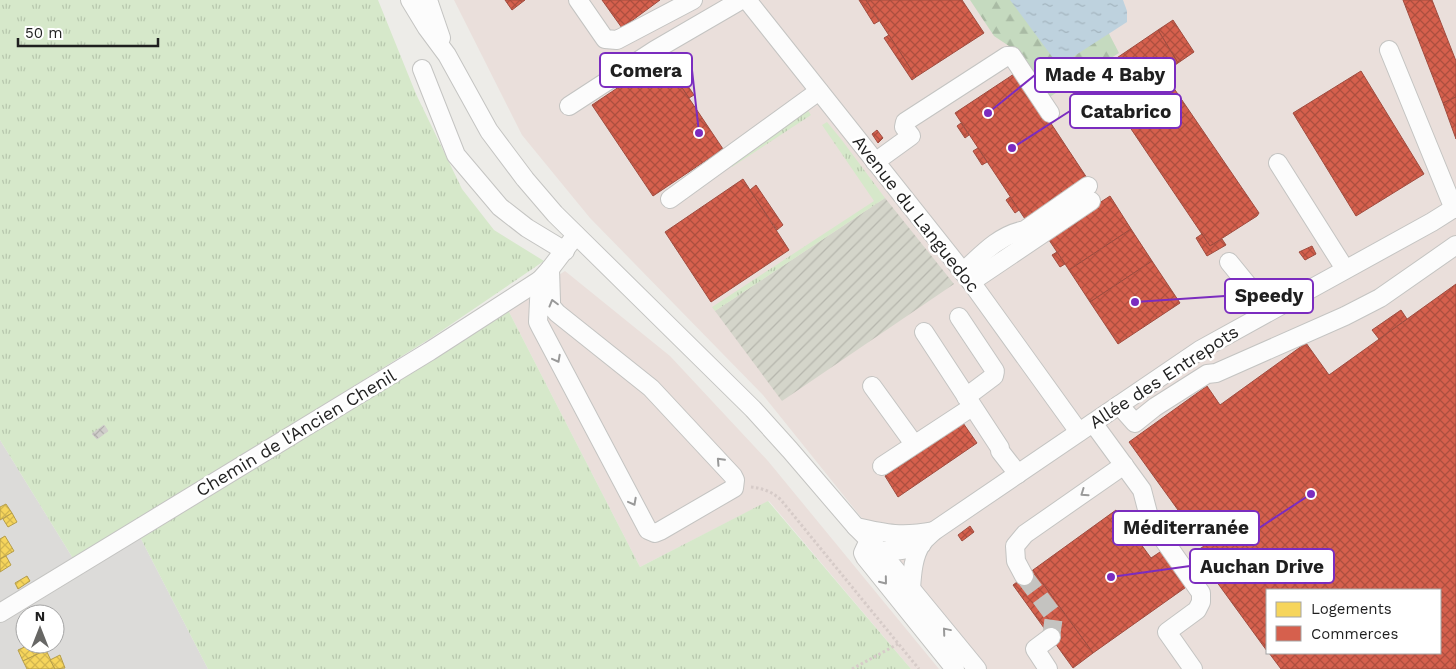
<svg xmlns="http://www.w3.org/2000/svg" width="1456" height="669" font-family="'Work Sans',sans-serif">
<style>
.residential{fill:#dcdbd9;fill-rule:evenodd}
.commercial{fill:#eadfdb;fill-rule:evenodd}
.construction{fill:url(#construction-furrows)}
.grass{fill:url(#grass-tufts)}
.forest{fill:url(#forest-firs)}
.water{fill:url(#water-ripples)}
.homes{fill:url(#homes-cross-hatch);stroke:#b69e4a}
.shops{fill:url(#shops-cross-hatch);stroke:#9f4c3f}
.building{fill:url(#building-cross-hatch);stroke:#d0ceca}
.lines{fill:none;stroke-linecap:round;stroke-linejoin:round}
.minor-tunnel{stroke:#c4c3c0;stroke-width:18;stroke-dasharray:18 9;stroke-linecap:butt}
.minor-casing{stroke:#c4c4c2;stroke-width:20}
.path{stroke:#d6cbc8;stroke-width:3;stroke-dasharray:2.5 2.5;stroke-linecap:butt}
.minor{stroke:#fcfcfc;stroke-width:18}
.oneway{stroke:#999}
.labels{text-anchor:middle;stroke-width:5;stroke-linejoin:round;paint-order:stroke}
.street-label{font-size:18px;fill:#1f1f1f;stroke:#fff}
.leader{fill:none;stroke:#7b2cbf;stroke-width:2}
.callout-dot{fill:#7b2cbf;stroke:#fff;stroke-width:2}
.callout{fill:#fff;stroke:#7b2cbf;stroke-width:2}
.callout-label{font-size:19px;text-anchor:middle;font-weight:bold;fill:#1f1f1f}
</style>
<defs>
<pattern id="construction-furrows" width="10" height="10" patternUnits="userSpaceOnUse" patternTransform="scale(1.25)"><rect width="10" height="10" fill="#d4d5ca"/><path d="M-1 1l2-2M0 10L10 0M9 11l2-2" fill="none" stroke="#b6b6ad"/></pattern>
<pattern id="grass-tufts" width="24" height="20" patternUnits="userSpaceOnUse" patternTransform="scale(1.25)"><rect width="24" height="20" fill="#d6e8ca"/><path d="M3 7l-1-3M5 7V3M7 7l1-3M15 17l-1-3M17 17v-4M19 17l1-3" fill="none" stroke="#b7c7ad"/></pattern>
<pattern id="forest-firs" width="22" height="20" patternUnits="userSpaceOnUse" patternTransform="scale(1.25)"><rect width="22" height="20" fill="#c5dabf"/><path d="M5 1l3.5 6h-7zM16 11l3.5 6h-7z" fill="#a9bba4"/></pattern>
<pattern id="water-ripples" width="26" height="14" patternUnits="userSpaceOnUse" patternTransform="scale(1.25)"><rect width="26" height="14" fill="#bed2de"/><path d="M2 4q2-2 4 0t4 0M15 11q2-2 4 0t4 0" fill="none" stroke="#a3b4be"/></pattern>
<pattern id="homes-cross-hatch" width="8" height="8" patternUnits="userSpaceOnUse" patternTransform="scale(1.25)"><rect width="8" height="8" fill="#f6d55c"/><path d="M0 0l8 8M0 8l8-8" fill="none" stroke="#d2b650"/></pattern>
<pattern id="shops-cross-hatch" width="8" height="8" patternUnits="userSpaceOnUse" patternTransform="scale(1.25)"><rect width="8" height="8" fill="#d6604d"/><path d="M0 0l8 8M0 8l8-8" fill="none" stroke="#ad4f3f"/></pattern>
<pattern id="building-cross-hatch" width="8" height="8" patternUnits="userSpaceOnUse" patternTransform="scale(1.25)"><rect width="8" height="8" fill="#d0cecb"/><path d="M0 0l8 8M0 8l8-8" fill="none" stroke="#b2b0ae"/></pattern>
</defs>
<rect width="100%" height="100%" fill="#edece8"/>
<!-- residential -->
<g class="residential">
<polygon points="0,440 74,560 0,605"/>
<path d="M139 535 208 669H0V623ZM25 614H55V644H25Z"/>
</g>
<!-- commercial -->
<g class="commercial">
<path d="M454 0H1456V669H986L881 542 763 395 590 218 522 135ZM1267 590H1440V653H1267Z"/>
<polygon points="565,271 670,356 768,461 939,669 911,669 769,501 640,567 507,308"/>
</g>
<!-- construction -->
<polygon class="construction" points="885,198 954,284 782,401 715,311"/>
<!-- grass -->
<g class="grass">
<polygon points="0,0 378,0 416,94 462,189 494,230 544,261 431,338 74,560 0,440"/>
<polygon points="807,109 811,115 732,167 730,162"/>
<polygon points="827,122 841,139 885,198 715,311 712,307 874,201 822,125"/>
<polygon points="507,308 640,567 768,501 911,669 208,669 139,535"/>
</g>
<!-- forest -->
<polygon class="forest" points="970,0 1022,0 1105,26 1119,53 1048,98 1015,50 994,36"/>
<!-- water -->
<polygon class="water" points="1010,0 1123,0 1127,11 1127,22 1065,62 1053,58"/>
<!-- homes -->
<g class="homes">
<polygon points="6,504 12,513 0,520 0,507"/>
<polygon points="12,513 17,522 8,527 3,519"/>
<polygon points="5,536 14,551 0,559 0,539"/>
<polygon points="6,556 11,565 0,572 0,559"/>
<polygon points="27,576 30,581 18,589 15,583"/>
<polygon points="31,644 43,644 46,650 23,661 18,650"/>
<polygon points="46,650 55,669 27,669 23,661"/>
<polygon points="60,655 65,668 55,669 50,660"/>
</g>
<!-- shops -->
<g class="shops">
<polygon points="505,0 525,0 512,10"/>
<polygon points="602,0 660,0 622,28"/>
<polygon points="859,0 866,0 879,21 874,24"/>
<polygon points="866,0 962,0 984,33 916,77"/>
<polygon points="1403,0 1432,0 1456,61 1456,97 1443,103"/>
<polygon points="1173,20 1194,52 1178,63 1158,30"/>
<polygon points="1158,30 1178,63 1115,106 1108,96 1085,111 1071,89"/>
<polygon points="889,35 916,77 912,80 884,38"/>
<polygon points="667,55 694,95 689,98 662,58"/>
<polygon points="662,58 723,149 653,196 592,105"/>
<polygon points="1361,71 1424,174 1356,216 1293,113"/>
<polygon points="1017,72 1087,178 1025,219 955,113"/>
<polygon points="1171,84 1259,213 1257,216 1210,246 1123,117"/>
<polygon points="1456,97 1456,139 1443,103"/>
<polygon points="961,123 969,135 965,138 957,126"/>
<polygon points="877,130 883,138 878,143 872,134"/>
<polygon points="978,148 987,162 982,165 973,151"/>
<polygon points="743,179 789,250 711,302 665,232"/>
<polygon points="756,185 783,225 777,230 750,190"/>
<polygon points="1110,196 1131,229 1069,270 1047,237"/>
<polygon points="1010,197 1019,210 1015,213 1006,200"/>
<polygon points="1131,229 1152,261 1090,302 1069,270"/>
<polygon points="1202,234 1210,246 1222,239 1226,245 1207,256 1196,238"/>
<polygon points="1312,246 1316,254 1305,260 1299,252"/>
<polygon points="1057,252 1065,264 1060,267 1052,255"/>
<polygon points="1152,261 1180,303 1118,344 1090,302"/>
<polygon points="1456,284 1456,669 1281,669 1269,653 1440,653 1440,590 1267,590 1267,651 1195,552 1204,546 1129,442 1207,386 1220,405 1306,343 1329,375"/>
<polygon points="1401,310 1407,319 1379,339 1372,330"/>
<polygon points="963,423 977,443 898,497 885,476"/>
<polygon points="1116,510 1151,558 1163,550 1189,585 1093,653 1033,570"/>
<polygon points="970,526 974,532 962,541 958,535"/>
<polygon points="1033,570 1093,653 1073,668 1013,585"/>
</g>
<!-- building -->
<polygon class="building" points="104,425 108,431 97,439 92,434"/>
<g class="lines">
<!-- minor-tunnel -->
<polyline class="minor-tunnel" points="1024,576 1054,616 1051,637"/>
<!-- minor casing -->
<g class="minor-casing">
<g id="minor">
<polyline points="410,0 427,28 447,55 489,131 525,179 555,214 753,409 790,450 856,527 880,551 977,669"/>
<polyline points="428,0 441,38"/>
<polyline points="578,0 605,39 617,40 693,0"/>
<polyline points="747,0 971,282 1079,432"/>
<polyline points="1389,50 1454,209"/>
<polyline points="422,69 456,155 500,207 527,228 565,251"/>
<polyline points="569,106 655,50 741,0"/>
<polyline points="875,162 911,136 904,127 905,122 1007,56 1012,56 1050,113"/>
<polyline points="1278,163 1345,269"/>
<polyline points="670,199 819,91"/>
<polyline points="1229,262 1269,311"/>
<path d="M963 272C982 254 999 235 1025 230L1088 186"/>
<polyline points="540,280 538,322 540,326 648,530 655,533 660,531 734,488 735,480 733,476 651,388 557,313 551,306 551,301 550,269"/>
<polyline points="971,282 1091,201"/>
<polyline points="959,317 995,371 994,376 966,397"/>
<polyline points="924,332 1000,448 1000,451 1018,474"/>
<polyline points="872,386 914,444"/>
<polyline points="1119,405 1135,423 1155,407 1207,374 1216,373 1345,316 1380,298 1456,245"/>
<polyline points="1093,423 1142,490 1148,513 1156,529 1201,593 1201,602 1197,610 1167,632 1193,669"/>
<polyline points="882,466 972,407"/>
<path d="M856 527C887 534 902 537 934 531"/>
<polyline points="869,540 863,553 865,557 955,669"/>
<path d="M880 551C895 551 908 551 922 544"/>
<polyline points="1024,576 1016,561 1015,546 1025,534 1124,465"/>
<path d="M911 589C912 574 913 556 922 543 925 539 930 535 934 531L1200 350 1432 222 1456 207"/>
<polyline points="0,613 430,351 540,280 550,269 576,235"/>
<polyline points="1048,669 1035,649 1051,637"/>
</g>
</g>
<!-- path -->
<g class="path">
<path d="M751 487C762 488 773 492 781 500L919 669"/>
<polyline points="852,669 898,644"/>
</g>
<!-- minor -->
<use href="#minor" class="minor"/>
</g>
<!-- one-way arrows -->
<defs><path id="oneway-chevron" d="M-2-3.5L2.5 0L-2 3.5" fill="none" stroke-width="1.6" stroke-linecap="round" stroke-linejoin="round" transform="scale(1.25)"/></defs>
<g class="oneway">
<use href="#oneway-chevron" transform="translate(553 303) rotate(-105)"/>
<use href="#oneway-chevron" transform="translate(557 359) rotate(62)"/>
<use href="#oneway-chevron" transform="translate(720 461) rotate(-133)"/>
<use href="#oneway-chevron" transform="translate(1084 493) rotate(145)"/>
<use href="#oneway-chevron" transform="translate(633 502) rotate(62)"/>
<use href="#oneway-chevron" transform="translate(884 581) rotate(51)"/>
<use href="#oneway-chevron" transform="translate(946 631) rotate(-130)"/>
</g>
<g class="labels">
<!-- street labels -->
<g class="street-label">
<text transform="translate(916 214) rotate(52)" y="6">Avenue du Languedoc</text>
<text transform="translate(1164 377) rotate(-33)" y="6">Allée des Entrepots</text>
<text transform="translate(296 433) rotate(-31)" y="6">Chemin de l'Ancien Chenil</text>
</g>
</g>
<!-- callouts -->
<path class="leader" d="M699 133L692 70M988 113L1035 75M1012 148L1070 111M1135 302L1225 296M1311 494L1259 528M1111 577L1190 566"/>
<g class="callout-dot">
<circle cx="699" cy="133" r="5"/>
<circle cx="988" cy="113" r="5"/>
<circle cx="1012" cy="148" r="5"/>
<circle cx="1135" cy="302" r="5"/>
<circle cx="1311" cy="494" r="5"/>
<circle cx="1111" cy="577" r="5"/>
</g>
<g class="callout">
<rect x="600" y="53" width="92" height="34" rx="5"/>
<rect x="1035" y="58" width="140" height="34" rx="5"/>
<rect x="1070" y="94" width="111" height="34" rx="5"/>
<rect x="1225" y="279" width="88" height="34" rx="5"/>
<rect x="1113" y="511" width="146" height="34" rx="5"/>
<rect x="1190" y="549" width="144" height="34" rx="5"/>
</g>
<g class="callout-label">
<text x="646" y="77">Comera</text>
<text x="1105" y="81">Made 4 Baby</text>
<text x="1126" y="118">Catabrico</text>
<text x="1269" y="302">Speedy</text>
<text x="1186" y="534">Méditerranée</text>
<text x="1262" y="573">Auchan Drive</text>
</g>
<!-- legend -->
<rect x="1266" y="589" width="175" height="65" fill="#ffffff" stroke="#a5a5a5"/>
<rect x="1276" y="602" width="25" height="15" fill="#f6d55c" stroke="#a5a5a5"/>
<text x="1311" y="614" font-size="15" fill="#1f1f1f">Logements</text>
<rect x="1276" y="626" width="25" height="15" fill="#d6604d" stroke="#a5a5a5"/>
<text x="1311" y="639" font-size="15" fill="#1f1f1f">Commerces</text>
<!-- north arrow -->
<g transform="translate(40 629)"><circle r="24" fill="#ffffff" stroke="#a5a5a5"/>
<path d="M0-4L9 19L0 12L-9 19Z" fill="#676765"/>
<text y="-8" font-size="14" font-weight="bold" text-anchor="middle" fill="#1f1f1f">N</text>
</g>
<!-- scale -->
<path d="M18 38v8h140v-8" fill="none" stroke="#1f1f1f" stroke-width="2.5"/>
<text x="25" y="38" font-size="15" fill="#1f1f1f" stroke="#ffffff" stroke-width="4" paint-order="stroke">50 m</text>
</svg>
